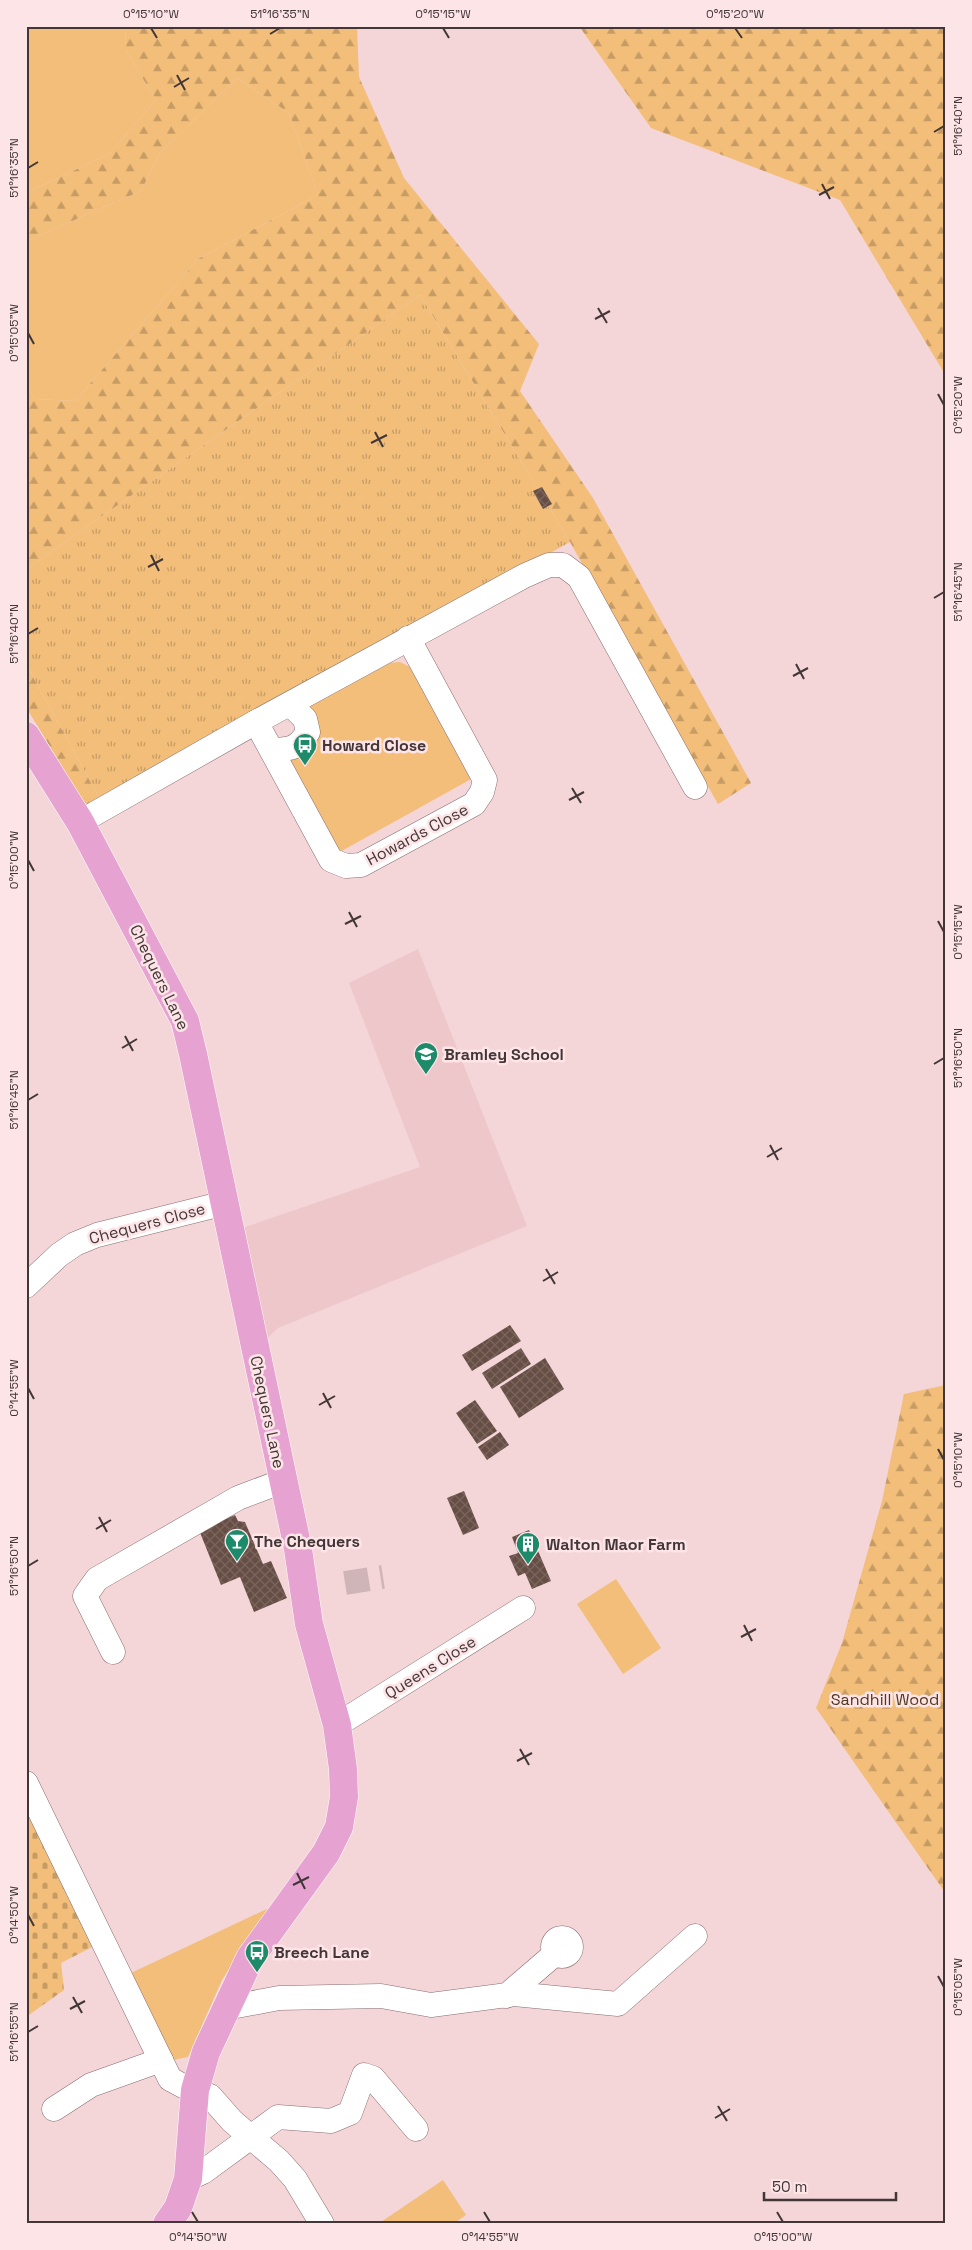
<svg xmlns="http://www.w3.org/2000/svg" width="972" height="2250" font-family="'Space Grotesk',sans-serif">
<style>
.built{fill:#eec7ca}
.grass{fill:#f2be79}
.forest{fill:url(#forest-firs)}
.cemetery{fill:url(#cemetery-stones)}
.park{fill:url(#park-tufts)}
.building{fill:url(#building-cross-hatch)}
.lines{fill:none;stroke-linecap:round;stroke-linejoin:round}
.minor-tunnel{stroke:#d0b5b8;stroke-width:24;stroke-dasharray:24 12;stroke-linecap:butt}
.minor-casing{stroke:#886d70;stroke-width:25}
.major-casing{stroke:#fff;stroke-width:29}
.minor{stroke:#fff;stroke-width:24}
.major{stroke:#e6a2d1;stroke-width:28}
.ticks{fill:none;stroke:#423637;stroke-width:2}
.labels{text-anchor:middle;stroke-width:5;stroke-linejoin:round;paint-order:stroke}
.poi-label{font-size:16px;font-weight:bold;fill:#423637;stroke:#fde4e7;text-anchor:start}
.street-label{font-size:16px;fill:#423637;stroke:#fde4e7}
.park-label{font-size:16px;fill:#50391a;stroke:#fde4e7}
.neatline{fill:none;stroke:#423637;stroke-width:2}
.ticks-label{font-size:12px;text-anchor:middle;fill:#423637}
</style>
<defs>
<pattern id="forest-firs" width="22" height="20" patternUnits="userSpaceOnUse" patternTransform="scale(1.25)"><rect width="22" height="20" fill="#f2be79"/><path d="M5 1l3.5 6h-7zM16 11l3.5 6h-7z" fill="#c69b64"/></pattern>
<pattern id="cemetery-stones" width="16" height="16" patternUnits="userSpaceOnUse" patternTransform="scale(1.25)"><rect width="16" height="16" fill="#f2be79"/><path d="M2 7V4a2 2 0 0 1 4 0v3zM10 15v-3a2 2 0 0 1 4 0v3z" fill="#c69b64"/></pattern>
<pattern id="park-tufts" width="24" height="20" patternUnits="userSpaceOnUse" patternTransform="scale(1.25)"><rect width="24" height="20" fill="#f2be79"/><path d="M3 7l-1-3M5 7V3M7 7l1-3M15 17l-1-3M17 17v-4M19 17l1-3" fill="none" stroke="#c69b64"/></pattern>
<pattern id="building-cross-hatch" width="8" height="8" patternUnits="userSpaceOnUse" patternTransform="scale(1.25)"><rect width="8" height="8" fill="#664e45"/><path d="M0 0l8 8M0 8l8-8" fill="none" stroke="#79655e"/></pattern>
</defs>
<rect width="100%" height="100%" fill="#f4d5d8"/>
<!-- built -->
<polygon class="built" points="418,949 527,1226 278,1328 259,1346 234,1231 420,1167 349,983"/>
<!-- grass -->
<g class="grass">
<polygon points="26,26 125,26 126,51 156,100 109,154 26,193"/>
<polygon points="237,78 289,113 318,195 198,259 75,401 34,399 26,379 26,241 141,191 160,153"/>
<polygon points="400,662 414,669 473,778 338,853 284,758 306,705 388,663"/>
<polygon points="616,1579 661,1648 623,1674 577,1604"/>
<polygon points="269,1908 222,1980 188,2057 173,2060 131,1973"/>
<polygon points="443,2180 466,2215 453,2224 378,2224"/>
</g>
<!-- forest -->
<g class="forest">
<polygon points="125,26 357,26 359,77 404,178 539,344 520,391 593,498 751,783 718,804 570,542 420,295 26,569 26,379 34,399 75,401 198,259 318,195 289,113 237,78 160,153 141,191 26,241 26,193 109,154 156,100 126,51"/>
<polygon points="579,26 946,26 946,376 840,200 651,128"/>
<polygon points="26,664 101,801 87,808 26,707"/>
<polygon points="946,1385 946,1894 816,1708 842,1643 882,1501 904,1394"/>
</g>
<!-- cemetery -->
<polygon class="cemetery" points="26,1798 98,1944 61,1963 64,1990 26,2017"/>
<!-- park -->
<polygon class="park" points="420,295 570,542 101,801 26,664 26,569"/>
<!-- building -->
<g class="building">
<polygon points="542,487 552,504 543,509 533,491"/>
<polygon points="510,1325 521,1341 472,1371 462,1355"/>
<polygon points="521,1348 531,1364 492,1389 482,1373"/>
<polygon points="545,1358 564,1389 519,1418 500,1387"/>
<polygon points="475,1400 497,1431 477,1444 456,1413"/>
<polygon points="500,1432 509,1445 487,1460 478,1447"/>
<polygon points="464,1491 479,1528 463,1535 447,1498"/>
<polygon points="235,1515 238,1521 245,1522 263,1564 271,1561 287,1598 254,1612 240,1577 221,1585 199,1530"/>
<polygon points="529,1530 551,1581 532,1589 525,1573 518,1576 509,1556 518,1553 512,1537"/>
</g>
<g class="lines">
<!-- minor-tunnel -->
<polyline class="minor-tunnel" points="345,1583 383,1577"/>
<!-- minor casing -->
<g class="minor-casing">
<g id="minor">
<polyline points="256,722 331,860 346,866 361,865 474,804 482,792 485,780 408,638"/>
<path d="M272 750C291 749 297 749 308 732L305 719 290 704"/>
<polyline points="80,822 256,722 524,576 549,565 563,565 579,577 695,787"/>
<polyline points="26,1286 59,1255 75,1244 97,1235 225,1203"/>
<polyline points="113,1652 85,1596 97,1579 238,1498 283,1481"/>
<polyline points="337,1725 523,1608"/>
<polyline points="26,1783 170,2079 185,2087 210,2096 232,2121 279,2161 295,2179 322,2224"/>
<circle cx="562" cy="1947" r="9"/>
<polyline points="506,1996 556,1953"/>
<polyline points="226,2008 279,1998 381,1996 431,2005 514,1994 618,2004 695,1936"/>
<polyline points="54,2109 91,2085 161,2060"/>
<polyline points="188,2179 203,2172 278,2117 331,2121 350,2113 364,2075 373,2078 416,2129"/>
</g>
</g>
<!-- major casing -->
<g class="major-casing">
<polyline id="major" points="26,736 80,822 185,1021 193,1054 298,1549 309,1624 337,1725 343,1769 344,1797 339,1827 326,1853 250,1958 206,2052 195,2090 188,2179 178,2208 167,2224"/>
</g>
<!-- minor -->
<use href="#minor" class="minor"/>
<!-- major -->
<use href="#major" class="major"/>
</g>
<!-- ticks -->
<path class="ticks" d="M151 28 157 38M443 28 449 38M735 28 742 38M270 34 280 28M177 75 185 90M174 87 189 78M934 132 944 126M28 168 38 162M822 184 830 199M819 195 834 187M598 308 607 323M595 319 610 311M28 333 34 344M938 394 944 405M375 432 383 447M371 443 387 435M151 555 159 571M148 567 163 559M934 598 944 592M28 634 38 628M796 664 804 679M793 676 808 668M572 788 581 803M569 800 584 792M28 860 34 871M349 912 357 927M938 921 944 932M345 924 361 916M125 1036 133 1051M122 1048 137 1039M934 1064 944 1058M28 1100 38 1094M770 1145 778 1160M767 1157 782 1148M546 1269 555 1284M543 1281 558 1272M28 1388 34 1399M323 1393 331 1408M319 1405 335 1396M938 1449 944 1460M99 1517 107 1532M96 1529 111 1520M28 1566 38 1560M744 1625 752 1641M741 1637 756 1629M520 1749 529 1765M517 1761 532 1753M297 1873 305 1889M293 1885 309 1877M28 1915 34 1926M938 1976 944 1987M73 1997 82 2013M70 2009 85 2001M28 2032 38 2026M718 2106 727 2121M715 2118 730 2109M192 2212 198 2222M484 2212 490 2222M777 2212 783 2222"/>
<!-- icons -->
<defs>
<g id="bus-pin" transform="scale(1.25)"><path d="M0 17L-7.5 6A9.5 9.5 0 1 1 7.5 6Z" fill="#1d8a69" stroke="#fde4e7"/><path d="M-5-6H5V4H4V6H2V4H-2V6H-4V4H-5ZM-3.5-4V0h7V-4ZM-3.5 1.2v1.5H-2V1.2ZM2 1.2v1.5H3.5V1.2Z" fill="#fff"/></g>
<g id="school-pin" transform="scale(1.25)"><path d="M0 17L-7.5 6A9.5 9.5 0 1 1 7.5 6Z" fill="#1d8a69" stroke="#fde4e7"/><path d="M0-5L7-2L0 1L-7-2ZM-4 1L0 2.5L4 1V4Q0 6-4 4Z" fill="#fff"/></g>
<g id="bar-pin" transform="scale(1.25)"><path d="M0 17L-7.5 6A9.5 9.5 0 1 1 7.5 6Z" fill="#1d8a69" stroke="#fde4e7"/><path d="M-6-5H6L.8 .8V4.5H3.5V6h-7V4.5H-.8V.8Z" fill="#fff"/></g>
<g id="building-pin" transform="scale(1.25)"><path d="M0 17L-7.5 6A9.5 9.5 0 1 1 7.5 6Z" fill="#1d8a69" stroke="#fde4e7"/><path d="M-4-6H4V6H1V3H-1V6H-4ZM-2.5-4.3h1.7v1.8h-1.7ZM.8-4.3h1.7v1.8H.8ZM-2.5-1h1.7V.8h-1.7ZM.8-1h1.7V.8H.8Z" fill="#fff"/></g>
</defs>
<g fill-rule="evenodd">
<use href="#bus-pin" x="305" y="745"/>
<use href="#school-pin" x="426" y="1054"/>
<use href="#bar-pin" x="237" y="1541"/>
<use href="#building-pin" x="528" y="1544"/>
<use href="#bus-pin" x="257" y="1952"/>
</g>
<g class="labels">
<!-- poi labels -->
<g class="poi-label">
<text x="322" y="751">Howard Close</text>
<text x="444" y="1060">Bramley School</text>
<text x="254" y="1547">The Chequers</text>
<text x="546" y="1550">Walton Maor Farm</text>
<text x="274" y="1958">Breech Lane</text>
</g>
<!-- street labels -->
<g class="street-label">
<text transform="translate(417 834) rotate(-28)" y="6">Howards Close</text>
<text transform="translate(160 977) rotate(64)" y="6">Chequers Lane</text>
<text transform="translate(147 1223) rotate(-15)" y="6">Chequers Close</text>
<text transform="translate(268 1412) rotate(78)" y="6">Chequers Lane</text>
<text transform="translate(430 1667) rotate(-32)" y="6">Queens Close</text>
</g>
<!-- park labels -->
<g class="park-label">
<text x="885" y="1705">Sandhill Wood</text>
</g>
</g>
<!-- border -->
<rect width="972" height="2250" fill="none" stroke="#fde4e7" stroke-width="55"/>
<!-- scale -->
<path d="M764 2192v8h132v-8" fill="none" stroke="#423637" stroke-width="2.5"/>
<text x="772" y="2192" font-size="15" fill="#423637" stroke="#fde4e7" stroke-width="4" paint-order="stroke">50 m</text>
<rect x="28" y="28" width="916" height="2194" class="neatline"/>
<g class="ticks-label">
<text x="151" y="18">0°15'10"W</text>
<text x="280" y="18">51°16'35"N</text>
<text x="443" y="18">0°15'15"W</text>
<text x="735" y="18">0°15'20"W</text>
<text transform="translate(958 126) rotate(-90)" y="4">51°16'40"N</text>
<text transform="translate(14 168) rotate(-90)" y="4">51°16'35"N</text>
<text transform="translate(14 333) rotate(-90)" y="4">0°15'05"W</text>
<text transform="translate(958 405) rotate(-90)" y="4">0°15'20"W</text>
<text transform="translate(958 592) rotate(-90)" y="4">51°16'45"N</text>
<text transform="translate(14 634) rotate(-90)" y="4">51°16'40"N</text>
<text transform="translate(14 860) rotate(-90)" y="4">0°15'00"W</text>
<text transform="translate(958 932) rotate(-90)" y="4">0°15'15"W</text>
<text transform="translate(958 1058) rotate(-90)" y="4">51°16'50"N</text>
<text transform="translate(14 1100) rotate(-90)" y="4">51°16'45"N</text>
<text transform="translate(14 1388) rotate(-90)" y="4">0°14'55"W</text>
<text transform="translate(958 1460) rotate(-90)" y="4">0°15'10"W</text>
<text transform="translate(14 1566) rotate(-90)" y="4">51°16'50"N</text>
<text transform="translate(14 1915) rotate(-90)" y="4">0°14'50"W</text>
<text transform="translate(958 1987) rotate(-90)" y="4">0°15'05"W</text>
<text transform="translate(14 2032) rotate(-90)" y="4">51°16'55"N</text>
<text x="198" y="2241">0°14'50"W</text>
<text x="490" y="2241">0°14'55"W</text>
<text x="783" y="2241">0°15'00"W</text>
</g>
</svg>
